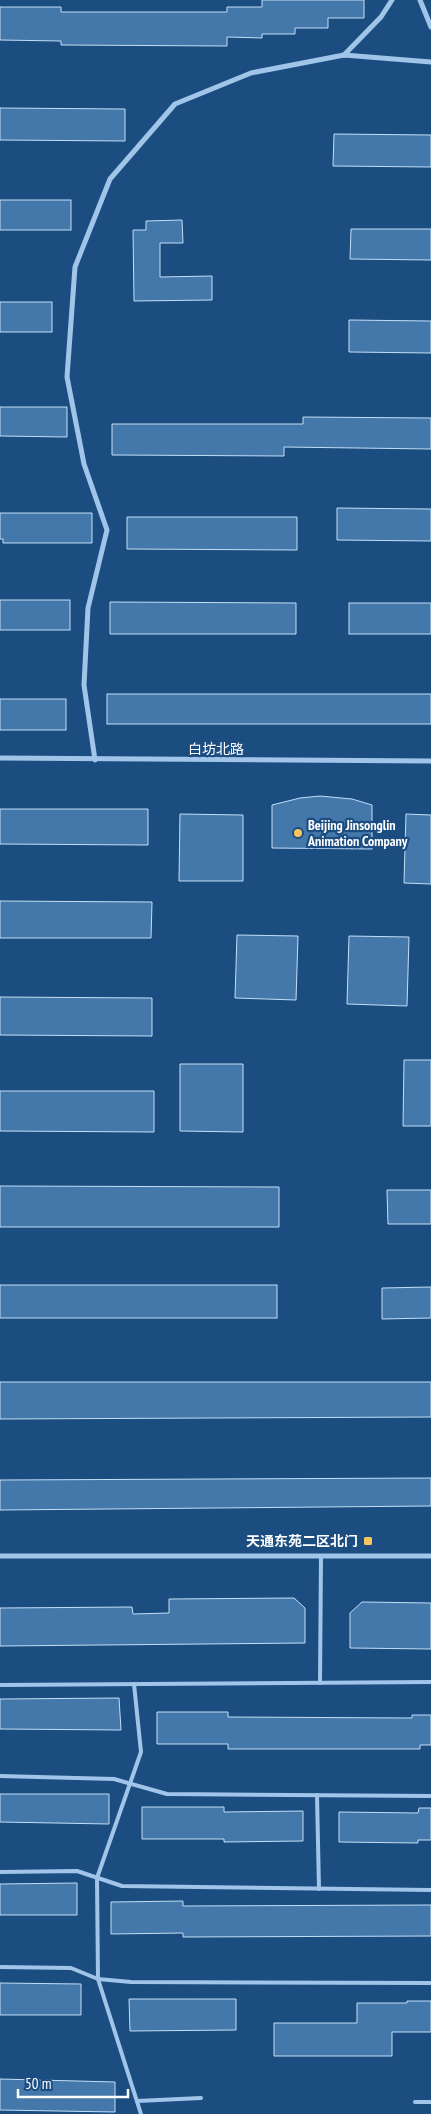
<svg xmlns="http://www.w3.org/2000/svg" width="431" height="2114" font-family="'PT Sans Narrow','Noto Sans SC',sans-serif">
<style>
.building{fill:#47a;stroke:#c4def7}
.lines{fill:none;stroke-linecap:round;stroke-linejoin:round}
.lane{stroke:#a0c5e9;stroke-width:4}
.street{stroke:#a0c5e9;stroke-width:5}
.poi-dot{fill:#fac45d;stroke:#1c4d80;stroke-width:2}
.labels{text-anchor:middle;stroke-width:4.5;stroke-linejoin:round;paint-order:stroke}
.street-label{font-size:14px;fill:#fff;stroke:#1c4d80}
.poi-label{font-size:14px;font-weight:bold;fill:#fff;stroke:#1c4d80;text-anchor:start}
</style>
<rect width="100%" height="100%" fill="#1c4d80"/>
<!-- building -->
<g class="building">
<polygon points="262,0 364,0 364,18 328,18 328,28 295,28 295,34 262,34 262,38 227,37 227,46 61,45 61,41 0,40 0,7 61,7 61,12 227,12 227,7 262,7"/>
<polygon points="0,108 125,109 125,141 0,140"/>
<polygon points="334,134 431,135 431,167 333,166"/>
<rect x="0" y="200" width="71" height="30"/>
<polygon points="182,220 183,243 160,243 160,277 212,276 212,300 134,301 133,230 146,230 146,221"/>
<polygon points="351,229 431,229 431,260 350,259"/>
<rect x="0" y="302" width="52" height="30"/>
<polygon points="349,320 431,321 431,353 349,352"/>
<polygon points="0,407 67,407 67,437 0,436"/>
<polygon points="303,417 431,418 431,449 284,447 284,456 112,455 112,424 303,424"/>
<polygon points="337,508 431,509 431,541 337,540"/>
<polygon points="0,513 92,513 92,543 3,543 3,539 0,539"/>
<polygon points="127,517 297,517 297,550 127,549"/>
<rect x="0" y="600" width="70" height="30"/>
<polygon points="110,602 296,603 296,634 110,634"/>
<rect x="349" y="603" width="82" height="31"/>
<rect x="107" y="694" width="324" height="30"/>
<rect x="0" y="699" width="66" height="31"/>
<polygon points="320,796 352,799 372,805 372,849 272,848 272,805 300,798"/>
<polygon points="0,809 148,809 148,845 0,844"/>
<polygon points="180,814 243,815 243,881 179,881"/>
<polygon points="406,814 431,815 431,884 404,883"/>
<polygon points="0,901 152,902 151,938 0,938"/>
<polygon points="237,935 298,936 296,1000 235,998"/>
<polygon points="349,936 409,937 407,1006 347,1004"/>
<polygon points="0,997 152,998 152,1036 0,1035"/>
<polygon points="404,1060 431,1060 431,1126 403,1126"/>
<polygon points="180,1064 243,1064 243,1132 180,1131"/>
<polygon points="0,1091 154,1091 154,1132 0,1131"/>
<polygon points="0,1186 279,1187 279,1227 0,1227"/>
<polygon points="387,1190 431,1190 431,1224 388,1224"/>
<rect x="0" y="1285" width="277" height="33"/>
<polygon points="431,1287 431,1318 382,1319 382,1288"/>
<polygon points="0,1382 431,1382 431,1417 0,1419"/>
<polygon points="431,1478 431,1506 0,1510 0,1480"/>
<polygon points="294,1598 305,1608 305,1643 0,1646 0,1608 132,1607 133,1614 169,1613 169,1599"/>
<polygon points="362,1602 431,1603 431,1649 350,1648 350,1613"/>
<polygon points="119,1698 121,1730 0,1729 0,1699"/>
<polygon points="157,1712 228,1712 228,1717 412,1718 412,1715 431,1715 431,1745 420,1745 420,1749 228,1749 228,1744 157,1744"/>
<polygon points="0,1794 109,1794 109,1824 0,1822"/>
<polygon points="142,1807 224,1807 224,1812 303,1811 303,1841 224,1842 224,1839 142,1839"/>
<polygon points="419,1808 431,1808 431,1840 418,1840 418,1843 339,1842 339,1812 418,1813"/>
<polygon points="77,1883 77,1915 0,1915 0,1884"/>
<polygon points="183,1901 183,1906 431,1905 431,1936 183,1937 183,1933 111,1934 111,1902"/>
<polygon points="0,1983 81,1984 81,2015 0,2015"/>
<polygon points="129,1999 236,1999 236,2030 130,2031"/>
<polygon points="407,2001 431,2001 431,2032 392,2032 392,2056 274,2056 274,2023 357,2023 357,2003 407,2003"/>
<polygon points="0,2079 115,2082 115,2112 0,2110"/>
</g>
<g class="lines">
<!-- lane -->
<g class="lane">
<polyline points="320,1683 321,1556"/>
<polyline points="134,1684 141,1752 97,1878 98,1979 141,2114"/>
<polyline points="0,1685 431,1682"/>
<polyline points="0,1776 114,1779 167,1794 431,1796"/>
<polyline points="317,1795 319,1889"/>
<polyline points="0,1872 77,1871 122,1886 431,1890"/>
<polyline points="0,1967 71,1968 98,1979 131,1982 431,1983"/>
<polyline points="137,2101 201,2098"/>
<polyline points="415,2102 431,2102"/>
</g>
<!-- street -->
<g class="street">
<polyline points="420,0 431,27"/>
<polyline points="344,55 381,17 392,0"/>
<polyline points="0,758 431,761"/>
<polyline points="95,760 84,685 88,608 107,530 84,464 67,377 75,267 110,179 175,104 251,73 344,55 431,62"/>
<polyline points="0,1556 431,1556"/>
</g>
</g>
<!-- markers -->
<g class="poi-dot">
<circle cx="298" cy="833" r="5"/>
<rect x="363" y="1536" width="10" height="10" rx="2.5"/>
</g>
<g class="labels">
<!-- street labels -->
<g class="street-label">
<text x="216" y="754">白坊北路</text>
</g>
<!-- poi labels -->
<g class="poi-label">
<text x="308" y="830">Beijing Jinsonglin<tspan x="308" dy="16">Animation Company</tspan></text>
<text x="358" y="1546" text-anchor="end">天通东苑二区北门</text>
</g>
</g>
<!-- scale -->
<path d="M18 2089v8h110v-8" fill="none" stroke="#ffffff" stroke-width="2.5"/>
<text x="25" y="2089" font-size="15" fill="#ffffff" stroke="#1c4d80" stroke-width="4" paint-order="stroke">50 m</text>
</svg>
